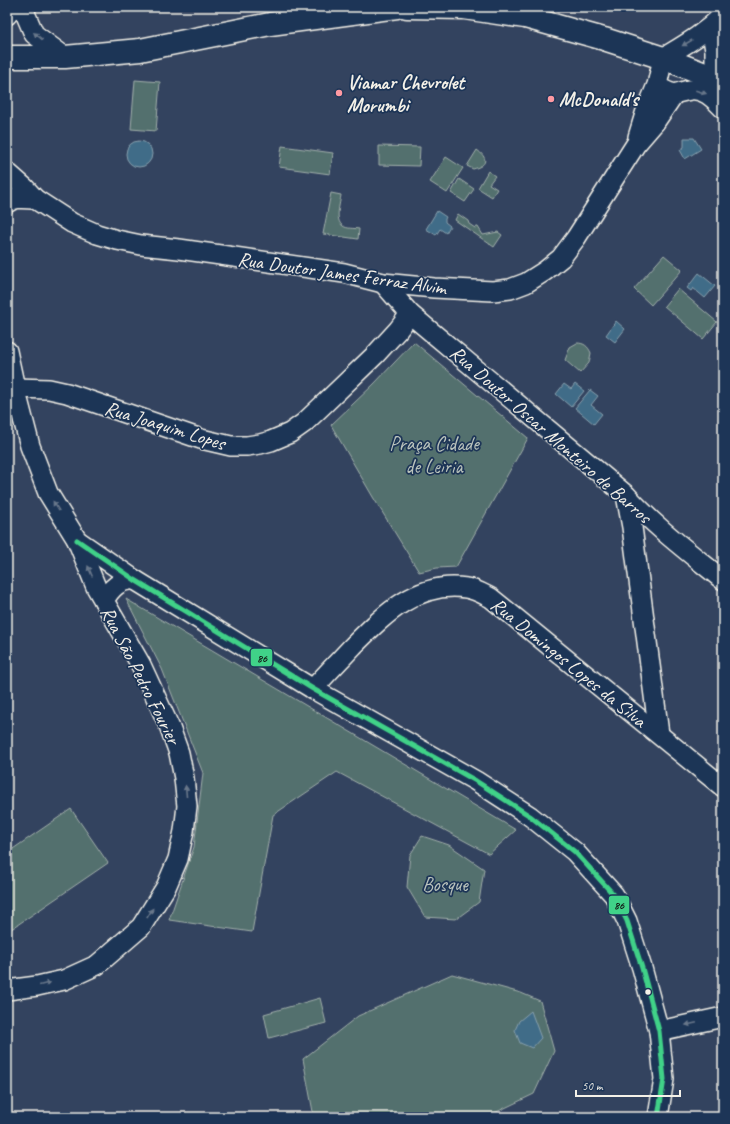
<svg xmlns="http://www.w3.org/2000/svg" width="730" height="1124" font-family="Caveat,sans-serif">
<style>
.green{fill:#52706e;stroke:#a3b0ab}
.water{fill:#416c88;stroke:#89a1ae}
.lines{fill:none;stroke-linecap:round;stroke-linejoin:round}
.minor-casing{stroke:#f4f1e8;stroke-width:22}
.major-casing{stroke:#f4f1e8;stroke-width:25}
.minor{stroke:#1d3557;stroke-width:19}
.major{stroke:#1d3557;stroke-width:22}
.bus-1-casing{stroke:#1d3557;stroke-width:8}
.bus-1{stroke:#40d288;stroke-width:5}
.oneway{fill:#68778a}
.poi-dot{fill:#ff9aa2;stroke:#1d3557;stroke-width:1.5}
.bus-dot{fill:#f4f1e8;stroke:#1d3557;stroke-width:1.5}
.labels{text-anchor:middle;stroke-width:3.5;stroke-linejoin:round;paint-order:stroke}
.poi-label{font-size:20px;font-weight:bold;fill:#f4f1e8;stroke:#1d3557;text-anchor:start}
.street-label{font-size:20px;fill:#f4f1e8;stroke:#1d3557}
.park-label{font-size:20px;fill:#bbc4bd;stroke:#1d3557}
.line-badge{stroke:#1d3557;stroke-width:1.5}
.pale-badge-label{font-size:11px;text-anchor:middle;font-weight:bold;fill:#111}
</style>
<rect width="100%" height="100%" fill="#33435f"/>
<filter id="ink" filterUnits="userSpaceOnUse"><feTurbulence type="fractalNoise" baseFrequency=".025" numOctaves="2"/><feDisplacementMap in="SourceGraphic" scale="8" xChannelSelector="R" yChannelSelector="G"/><feConvolveMatrix kernelMatrix="1 2 1 2 8 2 1 2 1" color-interpolation-filters="sRGB"/></filter>
<g filter="url(#ink)">
<!-- green -->
<g class="green">
<polygon points="135,80 160,82 156,131 131,129"/>
<polygon points="282,146 333,153 330,174 279,167"/>
<polygon points="379,146 420,147 419,166 379,165"/>
<path d="M477 150C488 158 488 165 473 169L467 166Z"/>
<polygon points="446,157 463,168 447,193 430,182"/>
<polygon points="488,171 495,176 489,184 497,189 492,197 478,188"/>
<polygon points="459,179 474,189 465,202 451,193"/>
<path d="M331 193 341 195C340 204 334 220 343 226 347 229 354 228 359 229L358 239 323 234Z"/>
<polygon points="458,214 468,221 469,224 475,228 477,227 478,227 483,235 498,232 502,235 494,247 455,220"/>
<polygon points="664,255 682,270 651,305 634,289"/>
<polygon points="678,289 717,322 703,339 664,306"/>
<polygon points="414,342 528,438 456,567 437,568 419,572 373,497 331,425 374,384"/>
<path d="M577 343C584 343 588 346 591 353L589 363 580 373 565 360 570 347Z"/>
<polygon points="126,599 516,830 489,854 337,772 273,815 252,932 169,920 194,847 203,773 162,669"/>
<polygon points="71,809 108,863 7,932 7,853"/>
<polygon points="422,836 449,845 484,869 479,902 456,919 425,917 407,887 410,855"/>
<polygon points="452,974 521,993 540,1001 554,1051 534,1094 486,1117 314,1117 303,1059 358,1016"/>
<polygon points="320,998 326,1023 269,1038 264,1014"/>
</g>
<!-- water -->
<g class="water">
<polygon points="684,138 694,138 701,149 685,159 680,150 684,147"/>
<circle cx="139" cy="154" r="13"/>
<polygon points="437,211 446,217 445,219 445,222 450,226 446,233 440,229 436,235 426,229"/>
<polygon points="699,273 715,286 705,298 693,288 691,291 687,288"/>
<polygon points="616,321 625,329 615,342 606,335"/>
<polygon points="564,384 571,389 575,384 584,391 571,407 556,394"/>
<polygon points="590,390 598,396 591,405 602,414 594,424 575,408"/>
<polygon points="531,1011 541,1038 532,1048 520,1043 515,1030 519,1021"/>
</g>
<g class="lines">
<!-- minor casing -->
<g class="minor-casing">
<g id="minor">
<polyline points="26,7 25,13 34,34 65,57"/>
<polyline points="7,15 13,7"/>
<polyline points="711,27 715,50 715,77"/>
<path d="M662 89C677 97 676 92 690 90 704 88 714 99 723 108"/>
<path d="M638 137 645 114 657 85 663 58C686 44 704 34 723 15"/>
<polyline points="7,172 24,187 35,199 72,223 97,234 117,240 141,245 179,249 344,273 383,283 434,288 493,291 510,289 526,283 545,271 561,258 576,238 636,144 655,122 674,94"/>
<path d="M7 203C16 196 25 199 35 199"/>
<path d="M383 283 410 314 626 495C655 527 690 553 723 580"/>
<polyline points="7,351 15,388 30,446 48,493 77,540 96,587 141,665 170,728 179,753 184,778 187,806 184,831 178,859 166,887 141,927 97,965 64,980 37,986 7,990"/>
<polyline points="15,388 49,389 67,393 201,439 231,446 247,446 260,444 271,441 290,433 304,423 324,404 375,355 398,330 410,314"/>
<polyline points="626,495 632,527 659,734"/>
<polyline points="77,540 135,580 313,689 476,781 530,816 575,852 614,895 627,921 642,968 659,1031 664,1079 658,1117"/>
<path d="M104 601C110 589 121 578 135 580"/>
<path d="M313 689C326 674 340 660 353 646 384 615 417 581 466 588 475 589 483 594 491 598L723 787"/>
<polyline points="659,1031 723,1017"/>
</g>
</g>
<!-- major casing -->
<g class="major-casing">
<g id="major">
<polyline points="407,7 464,8 525,17 604,39 663,58 723,81"/>
<polyline points="7,57 65,57 140,50 270,24 397,7"/>
</g>
</g>
<!-- minor -->
<use href="#minor" class="minor"/>
<!-- major -->
<use href="#major" class="major"/>
<!-- bus-1 casing -->
<g class="bus-1-casing">
<polyline id="bus-1" points="77,540 135,580 313,689 476,781 530,816 575,852 614,895 627,921 642,968 659,1031 664,1079 658,1117"/>
</g>
<!-- bus-1 -->
<use href="#bus-1" class="bus-1"/>
</g>
<!-- one-way arrows -->
<defs><path id="oneway-solid" d="M-6-.8H1V-3.2L6.5 0L1 3.2V.8H-6Z"/></defs>
<g class="oneway">
<use href="#oneway-solid" transform="translate(38 36) rotate(-141)"/>
<use href="#oneway-solid" transform="translate(687 43) rotate(150)"/>
<use href="#oneway-solid" transform="translate(701 92) rotate(18)"/>
<use href="#oneway-solid" transform="translate(56 506) rotate(-122)"/>
<use href="#oneway-solid" transform="translate(90 571) rotate(-113)"/>
<use href="#oneway-solid" transform="translate(186 791) rotate(-95)"/>
<use href="#oneway-solid" transform="translate(150 913) rotate(-58)"/>
<use href="#oneway-solid" transform="translate(45 984) rotate(-14)"/>
<use href="#oneway-solid" transform="translate(691 1024) rotate(168)"/>
</g>
</g>
<!-- markers -->
<g class="poi-dot">
<circle cx="339" cy="93" r="4"/>
<circle cx="551" cy="99" r="4"/>
</g>
<circle class="bus-dot" cx="648" cy="992" r="3.5"/>
<g class="labels">
<!-- poi labels -->
<g class="poi-label">
<text x="347" y="89">Viamar Chevrolet<tspan x="347" dy="23">Morumbi</tspan></text>
<text x="559" y="106">McDonald's</text>
</g>
<!-- street labels -->
<g class="street-label">
<text transform="translate(342 273) rotate(8)" y="7">Rua Doutor James Ferraz Alvim</text>
<text transform="translate(165 425) rotate(17)" y="7">Rua Joaquim Lopes</text>
<text transform="translate(551 434) rotate(41)" y="7">Rua Doutor Oscar Monteiro de Barros</text>
<text transform="translate(569 662) rotate(39)" y="7">Rua Domingos Lopes da Silva</text>
<text transform="translate(141 675) rotate(63)" y="7">Rua São Pedro Fourier</text>
</g>
<!-- park labels -->
<g class="park-label">
<text x="434" y="450">Praça Cidade<tspan x="434" dy="23">de Leiria</tspan></text>
<text x="445" y="891">Bosque</text>
</g>
</g>
<g class="line-badge">
<rect x="250" y="648" width="23" height="19" rx="4" fill="#40d288"/>
<rect x="608" y="895" width="22" height="20" rx="4" fill="#40d288"/>
</g>
<g class="pale-badge-label">
<text x="262" y="662">86</text>
<text x="619" y="909">86</text>
</g>
<!-- margin -->
<rect width="730" height="1124" fill="none" stroke="#1d3557" stroke-width="24"/>
<rect x="12" y="12" width="706" height="1100" fill="none" stroke="#f4f1e8" stroke-width="1.5" filter="url(#ink)"/>
<!-- scale -->
<path d="M576 1090v6h104v-6" fill="none" stroke="#f4f1e8" stroke-width="2"/>
<text x="582" y="1090" font-size="12" fill="#f4f1e8" stroke="#1d3557" stroke-width="3" paint-order="stroke">50 m</text>
</svg>
